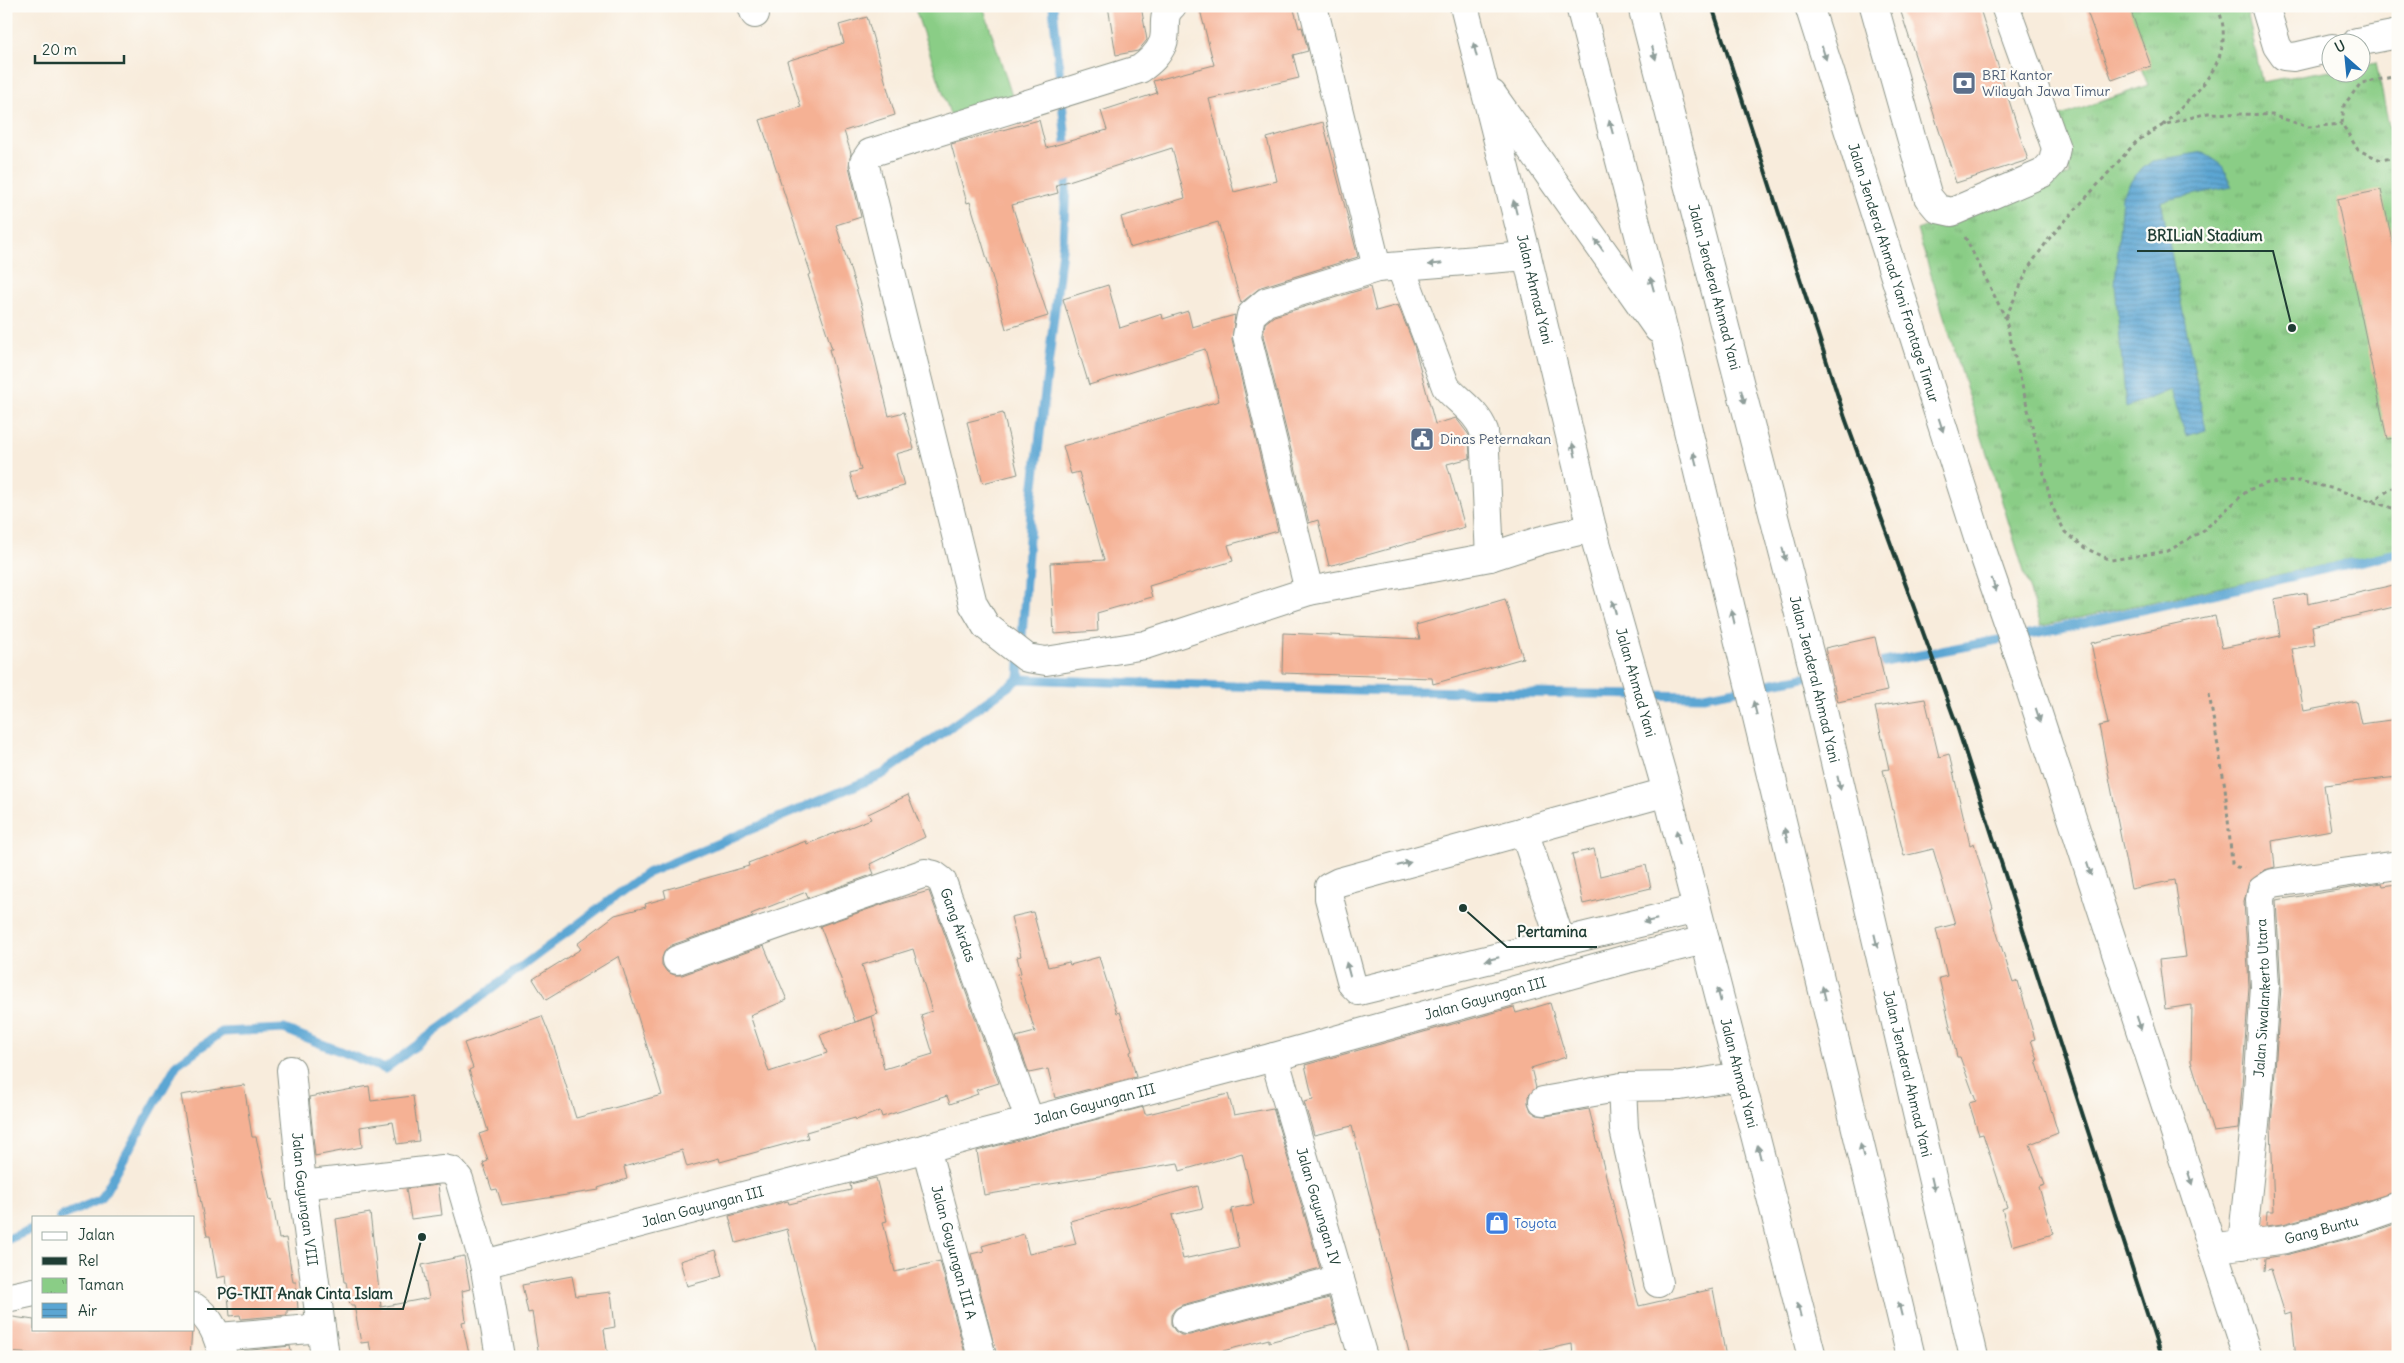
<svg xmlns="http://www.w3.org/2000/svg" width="2404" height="1363" font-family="Delius,sans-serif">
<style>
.green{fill:#8acd86;stroke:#54855d}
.park{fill:url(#park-tufts);stroke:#54855d}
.water{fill:url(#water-rules);stroke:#3d7284}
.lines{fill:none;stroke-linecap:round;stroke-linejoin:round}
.stream{stroke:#5ba6d3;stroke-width:9}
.building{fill:#f5b194}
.minor-casing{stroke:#8c9488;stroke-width:30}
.highway-casing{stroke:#8c9488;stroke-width:30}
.path{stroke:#8c9488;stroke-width:3;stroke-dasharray:4 4;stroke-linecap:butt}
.minor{stroke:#fff;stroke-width:28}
.highway{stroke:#fff;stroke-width:28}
.rail{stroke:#1f3d34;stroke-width:4}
.oneway{fill:#8f9e9a}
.labels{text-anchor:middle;stroke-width:4.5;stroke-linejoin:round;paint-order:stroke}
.service-label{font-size:14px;fill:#4e5e75;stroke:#fdfcf7;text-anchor:start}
.street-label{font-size:14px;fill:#1f3d34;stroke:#fdfcf7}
.shop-label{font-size:14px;fill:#366cbe;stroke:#fdfcf7;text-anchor:start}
.leader{fill:none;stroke:#1f3d34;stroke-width:2}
.callout-dot{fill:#1f3d34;stroke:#fdfcf7;stroke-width:2}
.callout-label{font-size:15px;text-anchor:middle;font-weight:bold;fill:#1f3d34;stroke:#fdfcf7;stroke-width:4.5;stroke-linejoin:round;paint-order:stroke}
</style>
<defs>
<pattern id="park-tufts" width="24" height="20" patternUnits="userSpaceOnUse" patternTransform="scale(1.25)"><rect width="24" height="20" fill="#8acd86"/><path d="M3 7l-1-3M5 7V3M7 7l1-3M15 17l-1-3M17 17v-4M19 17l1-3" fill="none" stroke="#70a86e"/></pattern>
<pattern id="water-rules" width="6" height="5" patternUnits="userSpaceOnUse" patternTransform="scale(1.25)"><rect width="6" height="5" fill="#5ba6d3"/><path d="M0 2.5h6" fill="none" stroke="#4b88ac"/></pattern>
</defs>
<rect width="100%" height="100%" fill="#fdfcf7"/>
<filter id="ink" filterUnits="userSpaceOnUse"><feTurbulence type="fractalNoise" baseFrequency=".02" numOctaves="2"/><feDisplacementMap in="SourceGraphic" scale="10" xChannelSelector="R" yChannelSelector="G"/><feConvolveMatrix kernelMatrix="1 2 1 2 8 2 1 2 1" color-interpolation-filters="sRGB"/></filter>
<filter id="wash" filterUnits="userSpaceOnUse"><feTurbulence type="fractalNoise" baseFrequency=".0096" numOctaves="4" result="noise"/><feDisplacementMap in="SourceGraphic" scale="20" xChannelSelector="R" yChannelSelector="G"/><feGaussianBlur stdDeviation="1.12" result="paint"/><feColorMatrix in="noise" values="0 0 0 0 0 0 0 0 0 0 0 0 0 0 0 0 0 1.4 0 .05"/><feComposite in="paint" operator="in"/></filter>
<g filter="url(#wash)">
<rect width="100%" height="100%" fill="#f8ecdc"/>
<!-- green -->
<polygon class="green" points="914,6 983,6 1012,96 951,117"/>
<!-- park -->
<polygon class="park" points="2116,6 2246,6 2262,82 2331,70 2332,72 2362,72 2362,65 2376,62 2398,171 2398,549 2041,626 1917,230 2070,175 2055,118 2148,85"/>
<!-- water -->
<polygon class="water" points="2203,152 2222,165 2232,187 2161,201 2206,430 2186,436 2171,390 2126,408 2115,284 2122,196 2135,175 2152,161"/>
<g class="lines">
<!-- stream -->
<g class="stream">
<polyline points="1053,6 1067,153"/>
<polyline points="1869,665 2055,629 2398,553"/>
<polyline points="1019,679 1031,510 1063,241 1067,171"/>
<polyline points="60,1217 101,1199 177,1064 222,1032 284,1029 385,1069 645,874 883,774 1019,679 1355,690 1704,696 1842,670"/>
<polyline points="6,1240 34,1228"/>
</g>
</g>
<g id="blocks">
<!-- building -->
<g class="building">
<polygon points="1108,6 1141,6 1147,40 1138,51 1116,55"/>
<polygon points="1199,6 1293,6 1299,28 1302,27 1308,51 1293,55 1299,78 1209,99 1234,192 1277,181 1267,138 1323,122 1358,257 1261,287 1241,303 1218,222 1130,248 1121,217 1185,198 1172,148 1056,185 1058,193 1012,205 1048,316 1006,329 993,279 970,202 967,203 951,144 1039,120 1046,148 1107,130 1101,111 1157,93 1153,81 1214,65"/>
<polygon points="1899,6 1979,6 2028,160 1956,183"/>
<polygon points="2085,6 2129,6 2151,66 2112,80"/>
<polygon points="867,17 895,115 844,131 851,153 849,166 861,217 836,225 863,310 889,416 904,412 914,449 896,454 904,486 857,499 850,473 861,470 829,349 832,349 808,275 811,274 760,120 801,107 787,61 844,43 839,25"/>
<polygon points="2381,190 2398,267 2398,438 2387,439 2337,199"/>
<polygon points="1108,285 1120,328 1162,314 1163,319 1188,311 1192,327 1235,315 1232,340 1278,531 1228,545 1233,561 1149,586 1152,597 1097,613 1098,631 1054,634 1050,563 1104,560 1079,472 1071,474 1063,446 1219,401 1205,349 1089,385 1063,299"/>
<polygon points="1370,287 1376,311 1398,305 1414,345 1435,424 1456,418 1469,435 1470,458 1447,464 1465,527 1329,566 1318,520 1309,523 1263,336 1265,323 1274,316"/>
<polygon points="1003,413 1018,474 983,483 967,422"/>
<polygon points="2398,584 2398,606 2312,626 2315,645 2292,649 2304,711 2356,701 2361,724 2398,719 2398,777 2324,785 2331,830 2272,841 2275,867 2265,870 2249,882 2244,901 2249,986 2239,1129 2213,1132 2191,1061 2192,1005 2165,1009 2159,960 2186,957 2175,880 2131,889 2099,726 2108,724 2091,643 2215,616 2222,648 2280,636 2274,599 2307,593 2308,604"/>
<polygon points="1505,599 1523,658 1433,684 1432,678 1282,673 1283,633 1420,639 1416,625"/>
<polygon points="1875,637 1887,691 1838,702 1825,648"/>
<polygon points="1925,699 1939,757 1949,754 1970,845 1974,843 1993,908 1991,909 1996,930 2013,983 2018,981 2035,1039 2031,1040 2038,1060 2036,1060 2058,1133 2030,1144 2045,1185 2039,1187 2053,1234 2012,1246 2002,1209 2007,1207 1983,1134 1979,1135 1969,1103 1976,1101 1960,1057 1957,1057 1939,978 1947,976 1936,929 1955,924 1933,849 1904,856 1883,770 1889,769 1875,707"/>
<polygon points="908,795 925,837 870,864 874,874 808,898 806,892 751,914 753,917 672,945 665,950 662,958 662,965 667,972 675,975 682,975 764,946 787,1000 750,1015 769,1072 827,1053 820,1035 872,1016 884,1069 933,1054 921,1015 932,1011 913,949 862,965 878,1014 855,1022 841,979 820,926 886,903 929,891 999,1083 976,1090 978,1094 950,1104 947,1096 882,1117 880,1111 856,1120 855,1118 806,1132 808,1138 720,1162 719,1158 687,1167 682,1150 624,1167 627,1179 598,1188 599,1190 502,1205 497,1189 492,1190 483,1163 488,1161 479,1134 488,1131 469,1070 473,1068 464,1043 542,1016 553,1043 576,1118 662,1095 619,956 546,1000 533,979 581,949 577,944 615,915 646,907 645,904 666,898 664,890 749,866 748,863 806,841 807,844 871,819 868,814"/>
<polygon points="1594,849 1600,876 1646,865 1651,888 1583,904 1572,854"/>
<polygon points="2382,883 2383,886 2398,884 2398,1191 2353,1205 2283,1224 2266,1226 2267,1211 2274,1211 2271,1126 2281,987 2276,900"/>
<polygon points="1033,912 1048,967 1069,962 1070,965 1099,957 1117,1013 1120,1012 1132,1051 1130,1052 1136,1077 1055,1098 1048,1069 1029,1073 1016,1037 1035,1032 1018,974 1021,973 1017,957 1021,956 1011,917"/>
<polygon points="1550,1003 1566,1057 1531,1068 1536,1088 1528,1096 1528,1103 1531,1111 1537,1115 1545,1116 1589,1109 1639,1306 1713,1289 1726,1357 1573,1357 1572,1344 1510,1357 1410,1357 1352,1126 1314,1135 1304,1102 1313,1100 1305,1065 1514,1007 1516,1013"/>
<polygon points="244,1085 252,1137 256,1137 270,1200 272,1199 279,1239 286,1238 293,1282 296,1282 298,1309 287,1310 287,1315 241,1319 240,1315 230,1316 226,1276 217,1278 210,1236 207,1236 181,1095"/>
<polygon points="369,1086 371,1101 413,1096 419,1141 397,1144 393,1122 360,1127 362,1147 315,1156 309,1097"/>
<polygon points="1228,1094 1234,1115 1273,1108 1320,1268 1182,1305 1175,1309 1171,1315 1171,1324 1175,1331 1181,1335 1190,1335 1329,1298 1337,1324 1269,1342 1269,1339 1200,1357 997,1357 971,1254 984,1251 982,1246 1024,1234 1029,1254 1076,1244 1070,1221 1198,1186 1203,1208 1172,1215 1183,1259 1239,1247 1231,1209 1254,1204 1242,1153 1180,1171 1178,1163 984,1195 977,1151 1143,1107 1145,1114 1148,1114"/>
<polygon points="876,1178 887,1221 883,1222 895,1272 940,1261 966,1357 818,1357 787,1229 736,1243 729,1216 788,1201 789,1204 851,1190 850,1184"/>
<polygon points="438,1185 442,1215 411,1219 406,1189"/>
<polygon points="370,1213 381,1307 429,1298 422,1265 464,1256 470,1289 462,1291 466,1321 462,1322 469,1354 457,1357 372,1357 369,1342 361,1343 354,1305 350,1305 346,1282 344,1282 336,1219"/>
<polygon points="2398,1223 2398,1357 2296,1357 2291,1312 2285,1314 2271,1269 2264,1271 2265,1258 2290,1254 2362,1235"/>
<polygon points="716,1250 723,1276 687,1286 680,1261"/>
<polygon points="572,1276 576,1296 611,1292 615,1327 604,1329 608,1357 539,1357 532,1312 528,1313 522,1285"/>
<polygon points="6,1316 34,1320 34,1329 192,1329 190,1357 95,1353 95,1357 78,1357 6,1352"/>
<polygon points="290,1346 292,1357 244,1357 243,1351"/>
</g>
</g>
</g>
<g filter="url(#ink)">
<use href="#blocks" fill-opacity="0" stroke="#8c9488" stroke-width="1"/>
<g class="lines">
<!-- minor casing -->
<g class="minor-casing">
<g id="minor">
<polyline points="752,6 755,14"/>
<path d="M1172 6C1160 16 1168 30 1163 43 1158 55 1150 62 1140 69L870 153 864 162 973 604 986 626 1027 658 1046 661 1145 645 1309 591 1490 557 1542 540 1592 528"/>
<polyline points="1313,6 1377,268"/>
<path id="s1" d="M1809 6 1978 538 2023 668 2248 1357"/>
<polyline points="1874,6 1928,197 1938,209 1952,212 2043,173 2053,162 2056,148 2005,6"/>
<polyline points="2265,6 2277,46 2284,56 2294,57 2332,48"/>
<polyline points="2357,42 2398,34"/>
<path d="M1401 268 1446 387C1459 402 1477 412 1484 431L1490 557"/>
<polyline points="1309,591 1247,336 1251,315 1266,302 1377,268 1527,256"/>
<polyline points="1667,792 1339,882 1329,887 1329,898 1352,984 1359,991 1697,909"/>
<polyline points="1524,831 1561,942"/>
<path id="s2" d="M677 960 925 873 934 875 942 881 1030 1121"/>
<path id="s3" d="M1274 1057 1363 1357"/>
<path id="s4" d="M291 1070 302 1185 325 1357"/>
<polyline points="1543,1101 1622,1087"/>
<path id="s5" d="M926 1148 982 1357"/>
<polyline points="302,1185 443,1169 452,1171 459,1179 484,1264 500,1357"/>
<path id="s6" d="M2242 1245 2257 1105 2265 986 2260 900 2262 890 2273 883 2398 865"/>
<path id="s7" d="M2225 1247 2286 1239 2358 1220 2398 1206"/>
<path id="s8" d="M484 1264 1274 1057 1627 959 1705 940"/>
<polyline points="1658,1283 1624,1129 1622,1087 1680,1086 1740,1076"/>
<polyline points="6,1298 34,1292"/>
<path d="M194 1307C212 1319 218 1336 223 1357"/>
<polyline points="1186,1320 1340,1279"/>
<polyline points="219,1337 321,1328"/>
</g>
</g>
<!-- highway casing -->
<g class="highway-casing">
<g id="highway">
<path id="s9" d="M1464 6 1527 256 1592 528 1667 792 1812 1357"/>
<polyline points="1580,6 1667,343 1911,1357"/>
<path id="s10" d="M1642 6 1812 664 1974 1357"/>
<polyline points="1492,94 1658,329"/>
</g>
</g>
<!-- path -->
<g class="path">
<polyline points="2398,76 2361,83 2344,105 2342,124 2358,150 2381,160 2398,157"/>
<path d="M2163 125C2189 100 2227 69 2223 29 2223 22 2220 14 2218 6"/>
<polyline points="1965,237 2005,317 2052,506 2065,532 2085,548 2111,560 2168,551 2204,530 2248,490 2268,483 2299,481 2335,489 2398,510"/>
<polyline points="2006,317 2029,267 2048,240 2137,141 2163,125 2208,113 2272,115 2308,127 2342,124"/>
<polyline points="2371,501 2398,485"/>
<polyline points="2209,694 2225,787 2232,863 2237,867 2244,868"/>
</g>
<!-- minor -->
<use href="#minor" class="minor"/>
<!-- highway -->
<use href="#highway" class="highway"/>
<!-- rail -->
<polyline class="rail" points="1712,6 1845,418 1956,723 2161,1357"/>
</g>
<!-- one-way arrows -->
<defs><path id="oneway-solid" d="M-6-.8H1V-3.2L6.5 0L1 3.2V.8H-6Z" transform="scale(1.25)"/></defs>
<g class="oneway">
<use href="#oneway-solid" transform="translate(1475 50) rotate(-104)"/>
<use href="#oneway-solid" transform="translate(1654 53) rotate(75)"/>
<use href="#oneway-solid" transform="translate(1824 53) rotate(72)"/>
<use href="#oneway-solid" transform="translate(1611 127) rotate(-105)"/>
<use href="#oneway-solid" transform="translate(1515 207) rotate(-104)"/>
<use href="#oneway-solid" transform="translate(1599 245) rotate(-125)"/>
<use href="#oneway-solid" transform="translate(1435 264) rotate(174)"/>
<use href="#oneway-solid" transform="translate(1652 284) rotate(-105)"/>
<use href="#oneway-solid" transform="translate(1743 397) rotate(75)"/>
<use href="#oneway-solid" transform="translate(1941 425) rotate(72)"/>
<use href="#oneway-solid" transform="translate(1574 450) rotate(-103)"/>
<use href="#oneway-solid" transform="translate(1695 459) rotate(-104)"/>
<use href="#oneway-solid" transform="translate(1784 554) rotate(75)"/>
<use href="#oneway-solid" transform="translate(1994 585) rotate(71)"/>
<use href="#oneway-solid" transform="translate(1614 607) rotate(-105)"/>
<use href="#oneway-solid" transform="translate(1733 617) rotate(-103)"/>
<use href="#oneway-solid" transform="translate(1755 708) rotate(-104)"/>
<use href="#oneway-solid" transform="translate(2038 715) rotate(72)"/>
<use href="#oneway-solid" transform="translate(1839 783) rotate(77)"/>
<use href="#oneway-solid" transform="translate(1786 835) rotate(-104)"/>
<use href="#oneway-solid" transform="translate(1678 837) rotate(-104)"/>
<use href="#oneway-solid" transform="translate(1404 864) rotate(-15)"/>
<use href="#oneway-solid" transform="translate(2089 869) rotate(72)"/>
<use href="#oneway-solid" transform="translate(1650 921) rotate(166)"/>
<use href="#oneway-solid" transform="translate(1876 941) rotate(77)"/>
<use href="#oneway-solid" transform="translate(1492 959) rotate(166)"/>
<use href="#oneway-solid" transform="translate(1348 969) rotate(-105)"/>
<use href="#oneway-solid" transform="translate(1824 993) rotate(-104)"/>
<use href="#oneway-solid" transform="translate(1719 995) rotate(-104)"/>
<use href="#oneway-solid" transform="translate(2139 1023) rotate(72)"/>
<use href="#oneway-solid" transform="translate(1862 1151) rotate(-104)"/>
<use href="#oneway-solid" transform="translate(1759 1152) rotate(-104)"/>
<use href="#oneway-solid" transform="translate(2190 1178) rotate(72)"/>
<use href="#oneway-solid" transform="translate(1933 1184) rotate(77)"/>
<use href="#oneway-solid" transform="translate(1900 1309) rotate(-104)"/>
<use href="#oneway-solid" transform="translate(1799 1310) rotate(-104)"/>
</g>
</g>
<!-- icons -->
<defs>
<g id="bank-square" transform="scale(1.25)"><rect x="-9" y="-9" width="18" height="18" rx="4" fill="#5c6f8a" stroke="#fdfcf7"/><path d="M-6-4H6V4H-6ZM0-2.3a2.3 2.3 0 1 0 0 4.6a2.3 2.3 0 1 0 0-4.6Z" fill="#fff"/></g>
<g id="civic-square" transform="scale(1.25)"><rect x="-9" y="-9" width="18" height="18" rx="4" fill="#5c6f8a" stroke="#fdfcf7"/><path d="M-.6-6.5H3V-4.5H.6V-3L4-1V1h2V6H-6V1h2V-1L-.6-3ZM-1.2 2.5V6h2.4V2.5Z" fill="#fff"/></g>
<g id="shop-square" transform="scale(1.25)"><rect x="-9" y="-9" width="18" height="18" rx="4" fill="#3f7fe0" stroke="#fdfcf7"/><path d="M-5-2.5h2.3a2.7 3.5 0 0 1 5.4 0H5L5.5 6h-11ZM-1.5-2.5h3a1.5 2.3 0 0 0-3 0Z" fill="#fff"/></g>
</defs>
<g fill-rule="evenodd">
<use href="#bank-square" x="1964" y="83"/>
<use href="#civic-square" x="1422" y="439"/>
<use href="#shop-square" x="1497" y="1223"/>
</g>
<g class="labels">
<!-- service labels -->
<g class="service-label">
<text x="1982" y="80">BRI Kantor<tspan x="1982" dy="16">Wilayah Jawa Timur</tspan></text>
<text x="1440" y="444">Dinas Peternakan</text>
</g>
<!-- street labels -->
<g class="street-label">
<text dy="5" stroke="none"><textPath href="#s1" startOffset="280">Jalan Jenderal Ahmad Yani Frontage Timur</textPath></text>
<text dy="5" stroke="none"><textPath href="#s10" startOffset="290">Jalan Jenderal Ahmad Yani</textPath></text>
<text dy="5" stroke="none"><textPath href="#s9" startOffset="292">Jalan Ahmad Yani</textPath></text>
<text dy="5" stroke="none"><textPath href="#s10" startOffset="695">Jalan Jenderal Ahmad Yani</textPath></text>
<text dy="5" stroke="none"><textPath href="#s9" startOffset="698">Jalan Ahmad Yani</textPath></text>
<text dy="5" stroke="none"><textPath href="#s2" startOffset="329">Gang Airdas</textPath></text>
<text dy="5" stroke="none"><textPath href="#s8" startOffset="1036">Jalan Gayungan III</textPath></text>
<text dy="5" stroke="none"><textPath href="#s6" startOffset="248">Jalan Siwalankerto Utara</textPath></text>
<text dy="5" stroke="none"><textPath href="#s9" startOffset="1102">Jalan Ahmad Yani</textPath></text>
<text dy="5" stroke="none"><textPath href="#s10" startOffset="1100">Jalan Jenderal Ahmad Yani</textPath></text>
<text dy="5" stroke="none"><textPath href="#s8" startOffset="631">Jalan Gayungan III</textPath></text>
<text dy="5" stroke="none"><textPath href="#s4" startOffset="130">Jalan Gayungan VIII</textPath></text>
<text dy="5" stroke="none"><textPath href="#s8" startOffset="226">Jalan Gayungan III</textPath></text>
<text dy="5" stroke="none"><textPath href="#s3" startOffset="156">Jalan Gayungan IV</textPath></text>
<text dy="5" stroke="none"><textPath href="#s7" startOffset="98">Gang Buntu</textPath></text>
<text dy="5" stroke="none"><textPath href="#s5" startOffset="108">Jalan Gayungan III A</textPath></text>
</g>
<!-- shop labels -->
<g class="shop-label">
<text x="1514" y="1228">Toyota</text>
</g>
</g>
<!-- callouts -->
<path class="leader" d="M2292 328L2273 251H2137M1463 908L1507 947H1597M422 1237L403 1309H207"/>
<g class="callout-dot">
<circle cx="2292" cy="328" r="5"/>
<circle cx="1463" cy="908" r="5"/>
<circle cx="422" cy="1237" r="5"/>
</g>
<g class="callout-label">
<text x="2205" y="241">BRILiaN Stadium</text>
<text x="1552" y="937">Pertamina</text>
<text x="305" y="1299">PG-TKIT Anak Cinta Islam</text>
</g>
<!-- margin -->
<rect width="2404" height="1363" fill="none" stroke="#fdfcf7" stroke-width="25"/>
<!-- legend -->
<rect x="32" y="1216" width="162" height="115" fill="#fdfcf7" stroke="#a4b0a9"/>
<rect x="42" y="1232" width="25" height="8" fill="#ffffff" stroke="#a4b0a9"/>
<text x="78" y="1240" font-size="15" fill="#1f3d34">Jalan</text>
<rect x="42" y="1257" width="25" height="8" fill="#1f3d34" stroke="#a4b0a9"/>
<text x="78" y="1266" font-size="15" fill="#1f3d34">Rel</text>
<rect x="42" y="1278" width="25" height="15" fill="url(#park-tufts)" stroke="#a4b0a9"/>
<text x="78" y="1290" font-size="15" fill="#1f3d34">Taman</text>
<rect x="42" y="1303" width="25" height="15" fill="url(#water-rules)" stroke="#a4b0a9"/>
<text x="78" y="1316" font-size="15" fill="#1f3d34">Air</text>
<!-- north arrow -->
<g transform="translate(2346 58) rotate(333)"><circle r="24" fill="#fdfcf7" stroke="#a4b0a9"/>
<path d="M0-4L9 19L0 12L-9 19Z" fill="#1f6fb2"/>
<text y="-8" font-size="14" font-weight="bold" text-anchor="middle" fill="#1f3d34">U</text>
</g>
<!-- scale -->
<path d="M35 55v8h89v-8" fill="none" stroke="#1f3d34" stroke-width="2.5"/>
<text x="42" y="55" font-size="15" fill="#1f3d34" stroke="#fdfcf7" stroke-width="4" paint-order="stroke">20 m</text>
</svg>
